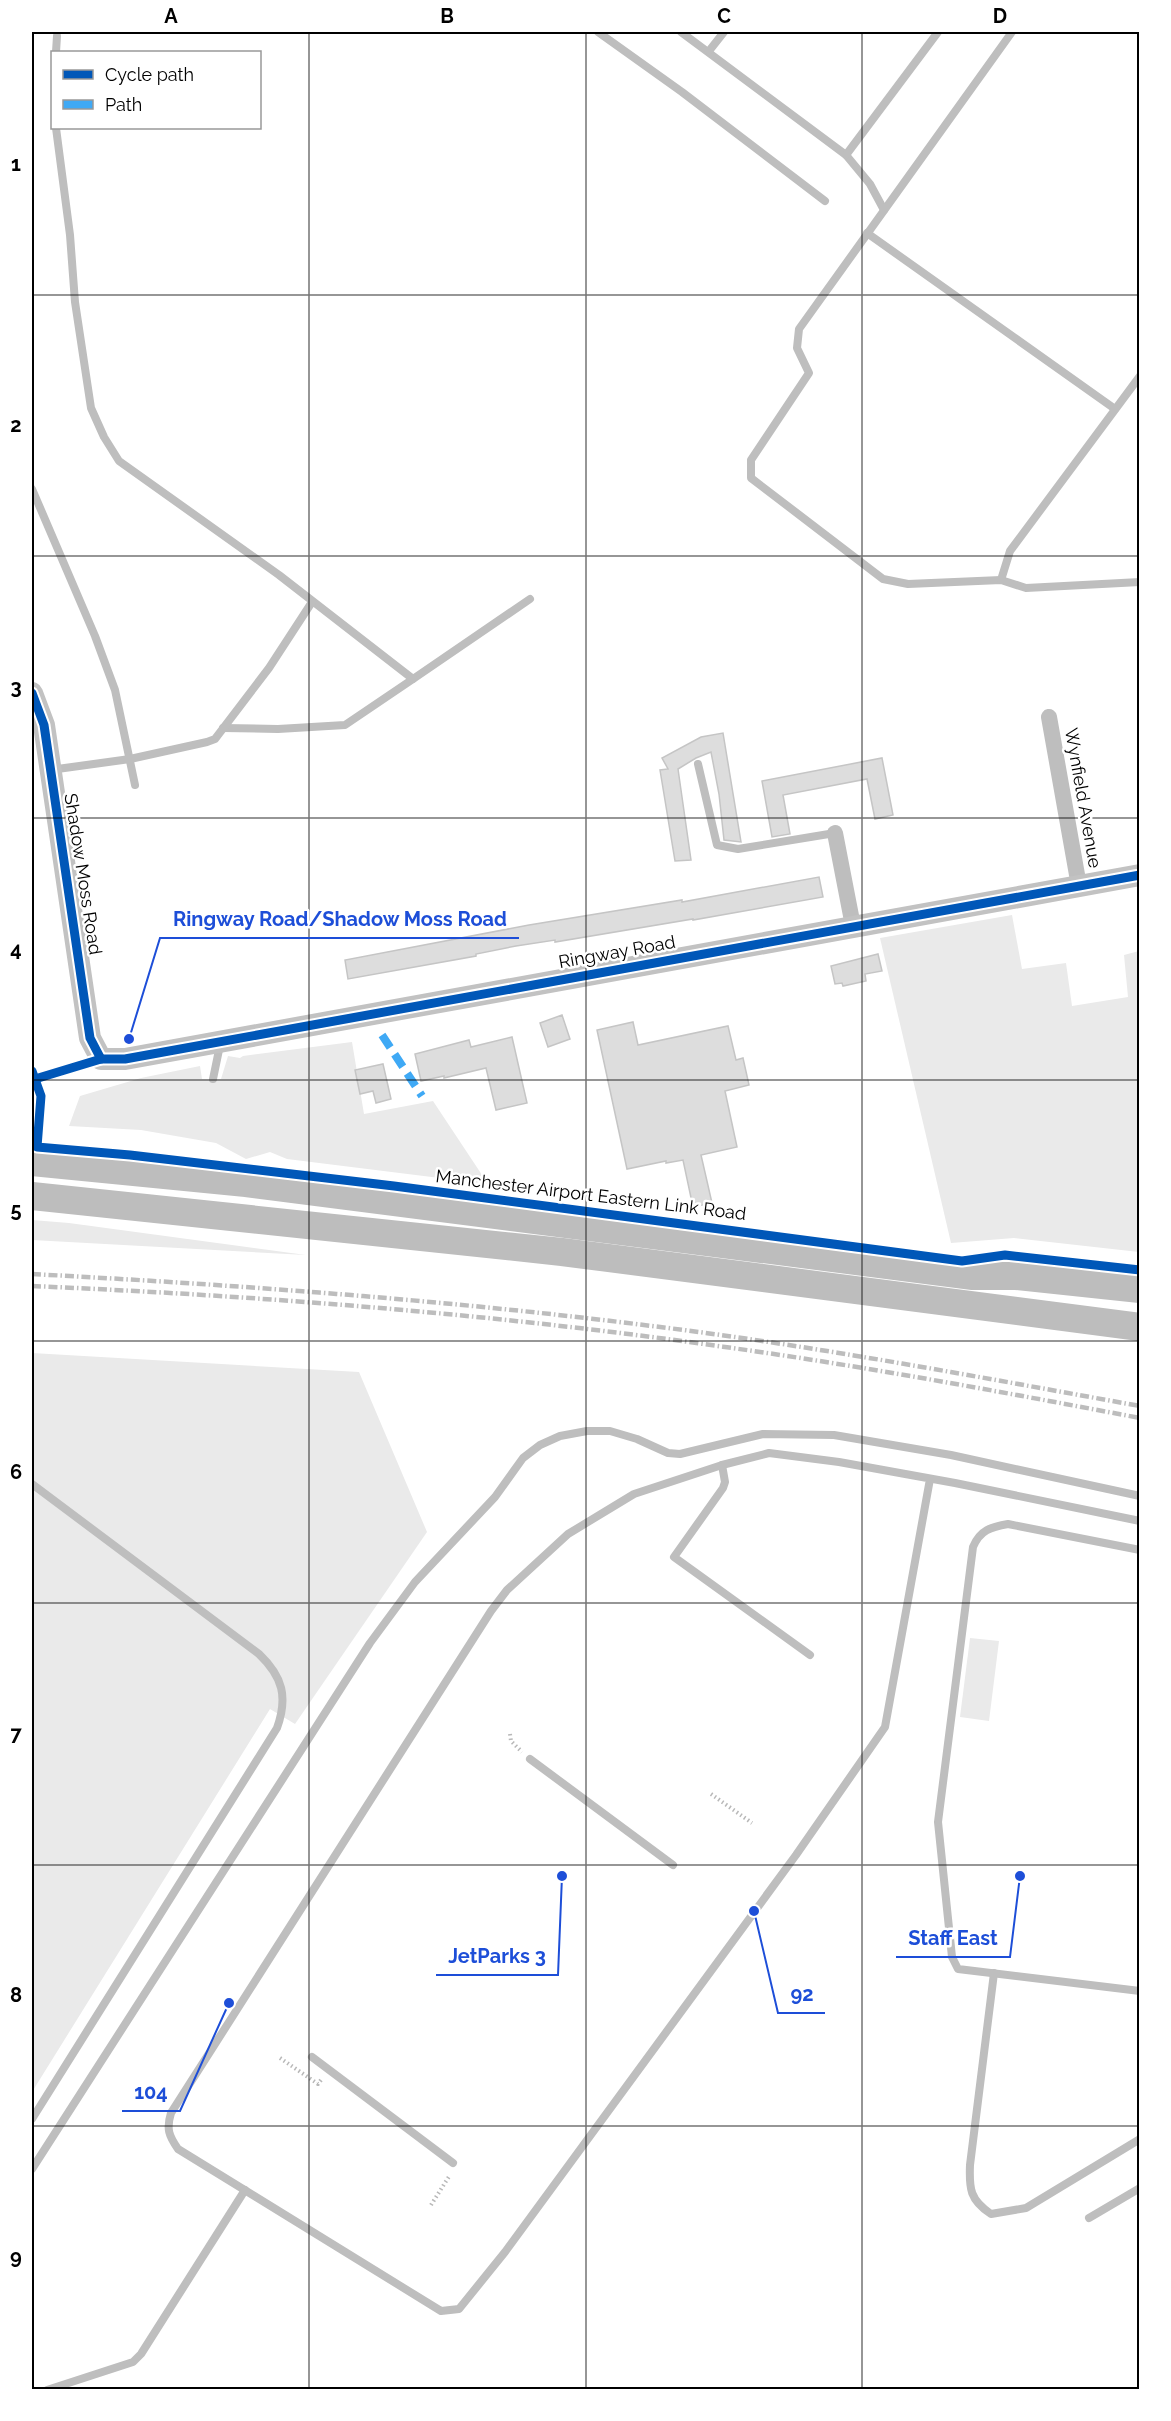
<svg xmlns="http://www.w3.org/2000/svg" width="1171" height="2421" font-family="Raleway,sans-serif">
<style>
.green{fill:#eaeaea}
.building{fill:#ddd;stroke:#c5c5c5;stroke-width:1.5}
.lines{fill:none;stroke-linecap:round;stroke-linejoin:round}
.path{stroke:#b8b8b8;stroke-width:4;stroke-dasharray:1.5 3;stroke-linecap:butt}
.lane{stroke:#bebebe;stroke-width:8}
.street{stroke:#bebebe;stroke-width:16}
.secondary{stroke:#c2c2c2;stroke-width:22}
.highway{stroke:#bdbdbd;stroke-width:28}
.rail{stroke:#bdbdbd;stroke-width:4.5;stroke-dasharray:9 3 1.5 3;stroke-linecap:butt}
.quiet{stroke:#3fa9f5;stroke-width:8;stroke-dasharray:15 8;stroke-linecap:butt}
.cycleway-casing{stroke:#fff;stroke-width:13}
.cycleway{stroke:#0057b8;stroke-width:9}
.grid{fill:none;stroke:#000;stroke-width:1.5;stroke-opacity:0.55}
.labels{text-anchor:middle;stroke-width:5;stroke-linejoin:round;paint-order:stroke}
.street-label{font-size:18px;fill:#000;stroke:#fff}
.leader{fill:none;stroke:#1d4ed8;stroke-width:2}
.callout-dot{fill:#1d4ed8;stroke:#fff;stroke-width:2}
.callout-label{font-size:20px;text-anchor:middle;font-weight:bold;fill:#1d4ed8;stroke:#fff;stroke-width:5;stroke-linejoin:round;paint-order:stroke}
.neatline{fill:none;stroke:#000;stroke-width:2}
.grid-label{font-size:20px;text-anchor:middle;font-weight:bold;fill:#000}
</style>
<rect width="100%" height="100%" fill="#fff"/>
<!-- green -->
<g class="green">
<polygon points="1012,915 1022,969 1066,963 1072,1006 1128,997 1124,955 1139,951 1139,1252 1014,1238 951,1243 880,938"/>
<polygon points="352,1042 364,1114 433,1101 488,1184 287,1159 270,1152 246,1159 216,1143 141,1130 69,1126 80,1096 141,1078 200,1066 202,1079 221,1079 228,1056 240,1058 243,1056"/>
<polygon points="32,1220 69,1223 306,1255 32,1240"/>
<polygon points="32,1353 359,1372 427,1532 295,1724 270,1709 32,2092"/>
<polygon points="970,1638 999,1641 989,1721 960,1717"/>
</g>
<!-- building -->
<g class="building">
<polygon points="723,733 741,842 724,840 719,794 711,752 696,758 678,769 691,860 675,861 660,770 668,769 662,758 701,737"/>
<polygon points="882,758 893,815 875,819 867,779 783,795 790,834 772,837 762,781"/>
<polygon points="819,877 823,897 693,920 693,919 555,942 555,940 516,946 476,954 476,956 348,979 345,960 529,925 682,900 682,902"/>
<polygon points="878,954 882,971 865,974 866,981 843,986 842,983 835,984 831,966"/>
<polygon points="562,1015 570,1039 548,1047 540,1023"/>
<polygon points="633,1022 638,1045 728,1026 736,1060 743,1058 749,1085 725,1091 737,1147 701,1155 712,1203 693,1207 683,1160 666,1163 666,1161 627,1169 597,1030"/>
<polygon points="512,1037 527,1103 496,1110 486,1068 444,1078 444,1076 421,1081 415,1054 469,1040 471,1047"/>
<polygon points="383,1064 391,1099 376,1103 373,1091 360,1094 355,1070"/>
</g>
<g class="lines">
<!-- path -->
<g class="path">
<polyline points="510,1734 511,1741 522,1752"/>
<polyline points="711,1794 752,1823"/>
<polyline points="280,2058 318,2084 321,2080"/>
<polyline points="431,2205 450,2175"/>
</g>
<!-- lane -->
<g class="lane">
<polyline points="598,32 682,92 825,201"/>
<polyline points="681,32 846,155 870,184 884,210"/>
<polyline points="1012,32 799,329 797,348 809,373 751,460 751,478 883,579 908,584 1001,580 1026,588 1140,582"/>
<polyline points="709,51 724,32"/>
<polyline points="56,52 57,36"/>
<polyline points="56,128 70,235 75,302 91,408 104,437 119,461 279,575 413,679 530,599"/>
<polyline points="846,155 938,32"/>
<polyline points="867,233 1115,409"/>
<polyline points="32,489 95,636 115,690 135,785"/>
<polyline points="1001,580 1010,551 1140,376"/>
<polyline points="223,728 278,729 345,725 413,679"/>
<polyline points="698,764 717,845 738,849 835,833"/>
<polyline points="50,770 130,759 207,742 215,739 269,668 312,602"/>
<polyline points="213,1079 220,1045"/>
<polyline points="722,1465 725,1482 723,1488 674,1557 810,1655"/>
<path d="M930 1479 885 1727 796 1855 505 2252 459 2309 441 2311 178 2149C169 2136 166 2129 171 2113L491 1611 507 1590 568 1534 634 1494 722 1465 769 1453 839 1462 955 1483 1140 1521"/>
<path d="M32 1484 259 1654C283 1677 288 1697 277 1728L32 2119"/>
<path d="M1140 1550 1008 1524C991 1527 980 1530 973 1547L938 1822 952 1957 958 1969 1140 1991"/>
<polyline points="530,1759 673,1865"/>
<path d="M994 1973 970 2165C969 2189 970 2200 991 2214L1026 2208 1140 2139"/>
<polyline points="312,2057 453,2163"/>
<polyline points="32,2169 370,1643 415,1582 495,1497 523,1458 540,1445 560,1436 587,1431 610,1431 637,1439 668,1453 680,1454 763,1434 834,1435 951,1455 1140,1496"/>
<polyline points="1089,2218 1140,2188"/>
<polyline points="47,2390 133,2362 141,2354 245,2190"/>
</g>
<!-- street -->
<g class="street">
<polyline points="1049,717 1079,886"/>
<polyline points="835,833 853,926"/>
</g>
<!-- secondary -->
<polyline class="secondary" points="32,693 44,725 90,1038 101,1059 125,1059 1140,875"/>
<!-- highway -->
<g class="highway">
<polyline points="32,1162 246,1183 973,1276 1016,1276 1140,1289"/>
<polyline points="32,1196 562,1252 1140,1327"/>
</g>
<!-- rail -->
<g class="rail">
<path d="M32 1274C239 1285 446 1300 652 1326 816 1346 978 1377 1140 1406"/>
<path d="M32 1286C263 1296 495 1314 725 1347 863 1366 1002 1392 1140 1418"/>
</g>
<!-- quiet -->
<polyline class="quiet" points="382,1035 422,1096"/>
<!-- cycleway casing -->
<g class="cycleway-casing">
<g id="cycleway">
<polyline points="32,693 44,725 90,1038 101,1059"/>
<polyline points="32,1071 41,1096 37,1147 130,1155 394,1186 962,1261 1005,1255 1140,1270"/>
<polyline points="35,1079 101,1059 125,1059 1140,875"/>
</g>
</g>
<!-- cycleway -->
<use href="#cycleway" class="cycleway"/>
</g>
<!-- grid -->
<path class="grid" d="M309 32V2390M586 32V2390M862 32V2390M32 295H1140M32 556H1140M32 818H1140M32 1080H1140M32 1341H1140M32 1603H1140M32 1865H1140M32 2126H1140"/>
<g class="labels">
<!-- street labels -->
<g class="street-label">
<text transform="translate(1083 798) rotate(80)" y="6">Wynfield Avenue</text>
<text transform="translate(83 874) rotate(81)" y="6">Shadow Moss Road</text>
<text transform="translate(617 952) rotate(-10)" y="6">Ringway Road</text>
<text transform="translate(591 1195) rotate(7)" y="6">Manchester Airport Eastern Link Road</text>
</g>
</g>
<!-- callouts -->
<path class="leader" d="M129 1039L160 938H519M1020 1876L1010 1957H896M562 1876L558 1975H436M754 1911L778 2013H825M229 2003L180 2111H122"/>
<g class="callout-dot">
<circle cx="129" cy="1039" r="6"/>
<circle cx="1020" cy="1876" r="6"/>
<circle cx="562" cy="1876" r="6"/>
<circle cx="754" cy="1911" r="6"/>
<circle cx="229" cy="2003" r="6"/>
</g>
<g class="callout-label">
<text x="340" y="926">Ringway Road/Shadow Moss Road</text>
<text x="953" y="1945">Staff East</text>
<text x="497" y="1963">JetParks 3</text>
<text x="802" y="2001">92</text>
<text x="151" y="2099">104</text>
</g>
<!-- border -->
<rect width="1171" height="2421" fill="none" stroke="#ffffff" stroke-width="66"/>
<!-- legend -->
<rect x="51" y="51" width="210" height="78" fill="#ffffff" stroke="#999999" stroke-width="1.5"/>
<rect x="63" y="70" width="30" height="9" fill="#0057b8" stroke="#999999" stroke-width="1.5"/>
<text x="105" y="81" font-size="18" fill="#000000">Cycle path</text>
<rect x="63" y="100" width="30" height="9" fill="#3fa9f5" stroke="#999999" stroke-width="1.5"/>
<text x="105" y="111" font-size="18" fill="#000000">Path</text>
<rect x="33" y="33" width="1105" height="2355" class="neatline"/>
<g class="grid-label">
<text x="171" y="23">A</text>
<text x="447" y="23">B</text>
<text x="724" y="23">C</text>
<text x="1000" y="23">D</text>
<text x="16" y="171">1</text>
<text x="16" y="432">2</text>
<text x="16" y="694">3</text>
<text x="16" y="956">4</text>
<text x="16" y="1217">5</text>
<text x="16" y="1479">6</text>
<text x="16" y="1741">7</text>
<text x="16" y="2002">8</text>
<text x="16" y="2264">9</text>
</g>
</svg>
